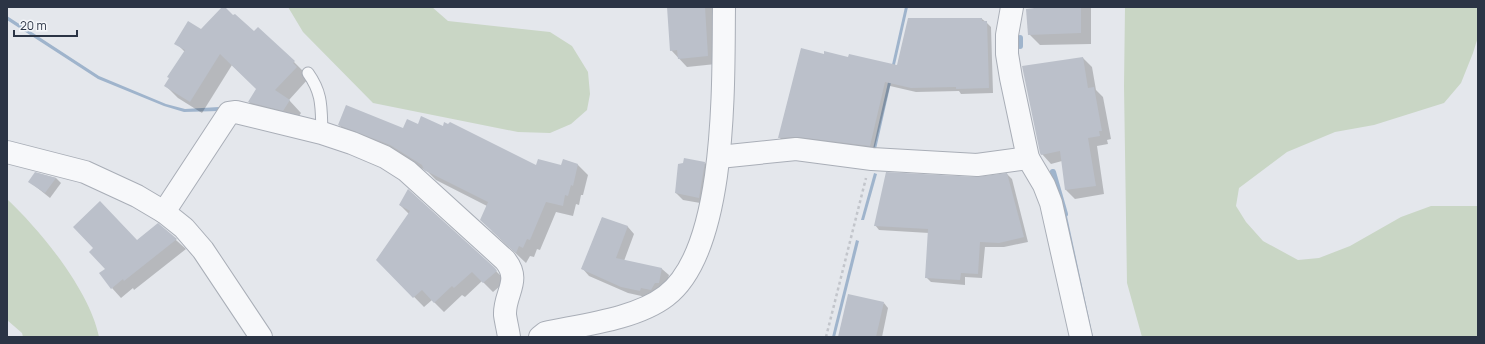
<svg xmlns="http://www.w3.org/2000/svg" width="1485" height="344" font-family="Manrope,sans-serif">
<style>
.green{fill:#c9d6c5}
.water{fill:#9fb4cc}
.shadow{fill:#0003}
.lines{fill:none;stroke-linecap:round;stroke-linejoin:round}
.stream{stroke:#9fb4cc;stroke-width:6}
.building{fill:#bbc0ca}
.lane-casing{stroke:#a9aeb7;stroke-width:13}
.street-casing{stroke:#a9aeb7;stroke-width:24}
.path{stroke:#c2c5cb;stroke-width:2.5;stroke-dasharray:3 3;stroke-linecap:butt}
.lane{stroke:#f7f8fa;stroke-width:11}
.street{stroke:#f7f8fa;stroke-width:22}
</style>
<rect width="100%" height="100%" fill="#e4e7ec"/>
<!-- green -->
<g class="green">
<polygon points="288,7 432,7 448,21 550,32 572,46 588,72 590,94 587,110 571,124 550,133 518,132 373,103 303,32"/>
<polygon points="1125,7 1478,7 1478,37 1473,53 1461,83 1444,103 1374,125 1335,132 1287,152 1239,188 1236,206 1246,222 1263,241 1298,260 1319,258 1350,246 1401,217 1431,206 1478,206 1478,337 1142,337 1127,283 1124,86"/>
<path d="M7 199C41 231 90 291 99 337H23L22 333 7 320Z"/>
</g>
<!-- water -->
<g class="water">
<polygon points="905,7 908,7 876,149 873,149"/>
<polygon points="7,16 99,76 166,104 185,109 219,107 219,111 184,112 164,106 98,79 7,20"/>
<polygon points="874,173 877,174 864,220 861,220"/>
<polygon points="1065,207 1093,337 1090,337 1062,208"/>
<polygon points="856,240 859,241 835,337 832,337"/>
</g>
<!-- shadow -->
<g class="shadow">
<polygon points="668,7 716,7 716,64 687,67 671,50"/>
<polygon points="1034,7 1091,7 1091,44 1040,45 1029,34"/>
<polygon points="909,19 982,19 986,22 991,27 993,93 961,94 959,91 916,92 890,86 874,150 784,143 780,138 802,50 824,55 898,66"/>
<polygon points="201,30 254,32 294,62 306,74 308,79 289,100 301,113 295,122 261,114 249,102 257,89 232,65 202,113 178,98 166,86 185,52 176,43"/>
<polygon points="1083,58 1092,67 1096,90 1103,97 1111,139 1107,140 1108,144 1097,146 1104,194 1075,199 1066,190 1062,161 1051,164 1042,154"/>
<polygon points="339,125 404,129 418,126 537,166 578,165 588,175 583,195 581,195 579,205 576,204 573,216 556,212 540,250 537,249 534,257 530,256 526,263 492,231 487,206 436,180 428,172 401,156 350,135"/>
<polygon points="705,163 712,169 706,204 683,200 676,193"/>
<polygon points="36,173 56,178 61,183 50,198 30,182"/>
<polygon points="1007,174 1012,179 1028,242 1004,247 985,247 982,278 965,277 965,285 931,282 926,277 929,233 879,230 875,225 976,178"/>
<polygon points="409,191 496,271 506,281 493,292 482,281 465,297 462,295 444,312 432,300 424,307 378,260 409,214 400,205"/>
<polygon points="602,218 628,227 634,234 624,261 662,269 669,275 665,289 658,296 647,294 646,297 628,293 589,276 583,269"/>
<polygon points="158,224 186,249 134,290 133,288 121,298 112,288 137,241"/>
<polygon points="884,303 888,308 882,337 839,337"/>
</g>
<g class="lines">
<!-- stream -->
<g class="stream">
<polyline points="1020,38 1020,46"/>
<polyline points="1053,172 1065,214"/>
</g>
</g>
<!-- building -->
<g class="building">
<polygon points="222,7 225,7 233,15 235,14 254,31 258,27 295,61 293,63 297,67 275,90 290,100 283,111 248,102 256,89 220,54 190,102 164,86 169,78 167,77 185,50 174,44 188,21 201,29"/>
<polygon points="667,7 705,7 708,56 678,59 677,50 670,51"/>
<polygon points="1044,7 1081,7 1081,33 1028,35 1026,9"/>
<polygon points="908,18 982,18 982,21 987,21 989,88 956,89 956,87 911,88 885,82 870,146 797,137 778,138 801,48 824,54 824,51 848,57 849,54 897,65"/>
<polygon points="1083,57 1088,88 1094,87 1102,131 1099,131 1100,136 1088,138 1096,186 1065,190 1060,151 1041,155 1040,153 1022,66"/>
<polygon points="346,105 403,128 407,119 418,124 421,116 443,126 444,122 448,124 450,122 536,165 538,159 561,165 563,159 578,164 573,186 571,185 568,196 565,195 563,206 546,202 530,240 527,239 523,248 519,246 516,253 480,220 488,202 424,170 422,165 390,145 338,125"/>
<polygon points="684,158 705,162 699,198 675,193 678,164 683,163"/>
<polygon points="35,172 56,178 45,193 28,182"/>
<polygon points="886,172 976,177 1007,173 1024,237 999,243 980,242 978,274 961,273 960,280 925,278 928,229 874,226"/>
<polygon points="408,189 495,268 497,271 483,283 472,272 454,288 452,286 434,303 422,290 413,298 376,260 410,211 399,205"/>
<polygon points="100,201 137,240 158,223 177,239 124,281 123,279 111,289 99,273 105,269 89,252 93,248 73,227"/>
<polygon points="602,217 628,226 616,258 662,268 659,283 655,283 651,290 641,288 640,291 621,287 581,269"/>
<polygon points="848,294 884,302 876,337 838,337"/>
</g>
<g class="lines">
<!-- lane casing -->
<g class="lane-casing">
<path id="lane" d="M308 73C323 94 321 108 322 133"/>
</g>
<!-- street casing -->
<g class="street-casing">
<g id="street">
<polyline points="1012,7 1007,35 1007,54 1011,78 1028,158 1044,185 1051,203 1081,337"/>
<polyline points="7,152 85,172 137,196 164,212 184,228 203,250 261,337"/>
<polyline points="719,157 796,149 872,159 977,165 1028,158"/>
<path d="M164 212 229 113 236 112 322 133 352 143 385 157 407 171 505 260C522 281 504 293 505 315 506 322 508 330 509 337"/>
<path d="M540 337 545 333C582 325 636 319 666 296 728 249 723 80 724 7"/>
</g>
</g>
<!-- path -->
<polyline class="path" points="826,337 866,178"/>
<!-- lane -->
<use href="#lane" class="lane"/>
<!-- street -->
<use href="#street" class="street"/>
</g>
<!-- border -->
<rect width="1485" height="344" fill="none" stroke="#2b3445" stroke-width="16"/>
<!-- scale -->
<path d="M14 30v6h63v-6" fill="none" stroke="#2b3445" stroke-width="2"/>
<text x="20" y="30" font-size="12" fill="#2b3445" stroke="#f4f6f9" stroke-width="3" paint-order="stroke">20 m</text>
</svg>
